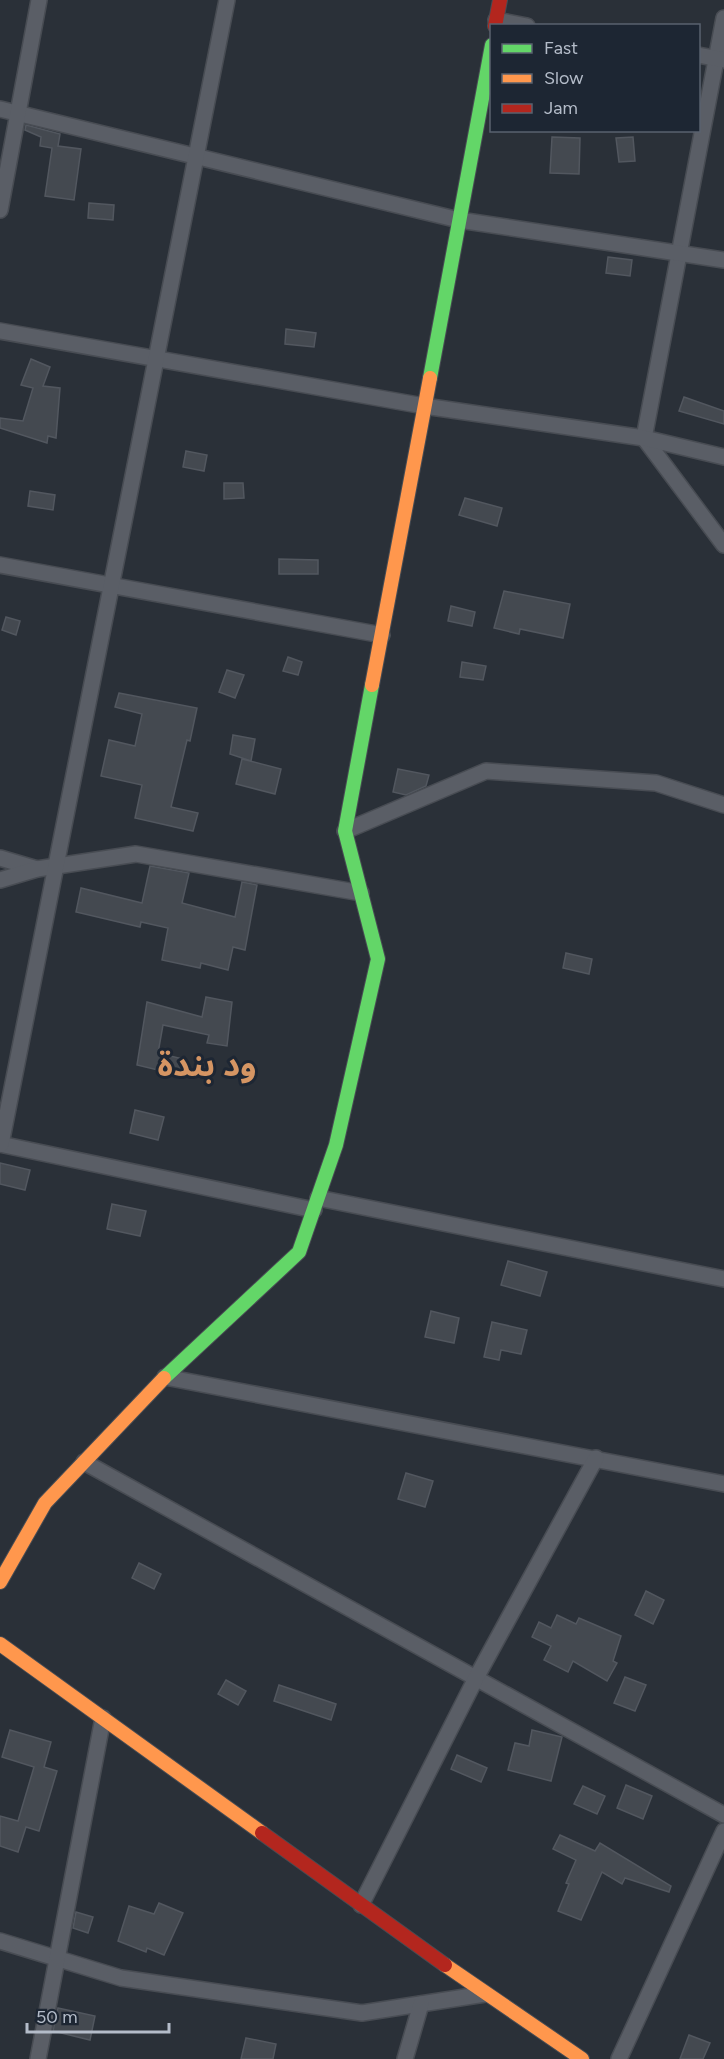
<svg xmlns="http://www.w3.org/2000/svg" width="724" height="2059" font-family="Figtree,'Noto Sans Arabic',sans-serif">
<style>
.building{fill:#444950;stroke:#52575f;stroke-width:1.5}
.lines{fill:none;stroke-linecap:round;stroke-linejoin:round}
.street-casing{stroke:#484c53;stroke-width:18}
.fast-casing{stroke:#484c53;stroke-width:16}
.slow-casing{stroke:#484c53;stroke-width:16}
.jam-casing{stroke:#484c53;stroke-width:16}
.street{stroke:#5a5e66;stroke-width:15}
.fast{stroke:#63d668;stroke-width:14}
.slow{stroke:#ff974d;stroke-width:14}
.jam{stroke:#b3261e;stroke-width:14}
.labels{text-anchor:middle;stroke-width:6;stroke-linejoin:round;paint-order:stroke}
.town-label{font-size:33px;font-weight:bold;fill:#d59563;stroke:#1d2633}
</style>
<rect width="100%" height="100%" fill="#2a3038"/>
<!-- building -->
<g class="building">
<polygon points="26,125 60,134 58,146 81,149 74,200 45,196 52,148 40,146 41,137 25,130"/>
<polygon points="552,137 580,138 579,174 550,173"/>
<polygon points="633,137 635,161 619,162 616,138"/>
<polygon points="89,203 114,205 113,220 88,218"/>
<polygon points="608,257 632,260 630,276 606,273"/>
<polygon points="286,329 316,333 314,347 285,344"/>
<polygon points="31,359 50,367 43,386 60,388 56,438 48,436 47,443 0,428 0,418 23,421 33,388 21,385"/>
<polygon points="684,397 724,411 724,424 679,411"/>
<polygon points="186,451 207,455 204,471 183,467"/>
<polygon points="224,483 243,483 244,498 224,499"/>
<polygon points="30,491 55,495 53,510 28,506"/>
<polygon points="465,498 502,508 497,526 459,515"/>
<polygon points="279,559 318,560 318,574 279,574"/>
<polygon points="504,591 570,604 563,638 520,629 519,634 494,628"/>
<polygon points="451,606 475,612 472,626 448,621"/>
<polygon points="6,617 20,621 16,635 2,630"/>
<polygon points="288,657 302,662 298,675 283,671"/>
<polygon points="462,662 486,666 483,680 460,677"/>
<polygon points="227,670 244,675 235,698 219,692"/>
<polygon points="119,693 197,708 190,741 187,740 171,807 198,813 193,831 135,818 142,785 101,776 109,740 135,746 142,714 115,707"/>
<polygon points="233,735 255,739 251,761 230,754"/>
<polygon points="242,759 281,769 275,794 236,784"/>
<polygon points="398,769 429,775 426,786 406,795 393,792"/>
<polygon points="150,866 189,873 182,903 235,917 242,882 257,885 245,950 233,947 228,970 201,963 200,968 162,960 168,928 141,922 140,927 76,912 81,888 142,903"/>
<polygon points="566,953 592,959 589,974 563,968"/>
<polygon points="206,997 232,1002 227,1046 207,1043 209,1035 163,1025 158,1053 183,1059 179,1075 137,1065 147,1002 202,1017"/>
<polygon points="135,1110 164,1117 158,1140 130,1133"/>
<polygon points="0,1163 30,1170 25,1190 0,1184"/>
<polygon points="112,1204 146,1211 140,1236 107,1229"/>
<polygon points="508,1261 547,1272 540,1296 501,1285"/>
<polygon points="431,1311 459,1318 454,1343 425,1337"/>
<polygon points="492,1322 527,1330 521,1354 501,1350 499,1360 484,1357"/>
<polygon points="406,1473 433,1481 425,1507 398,1499"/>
<polygon points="139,1563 161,1574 154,1589 132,1578"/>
<polygon points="646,1591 664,1600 653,1624 635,1615"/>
<polygon points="557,1615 576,1624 579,1618 621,1636 613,1661 617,1663 607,1681 573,1661 568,1672 544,1660 551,1646 532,1637 539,1622 551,1628"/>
<polygon points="625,1677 646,1685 635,1711 614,1703"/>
<polygon points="226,1680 246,1691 238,1705 218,1694"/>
<polygon points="279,1685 336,1704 331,1720 274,1701"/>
<polygon points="10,1730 51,1742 44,1767 57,1771 39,1831 26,1827 18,1852 0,1846 0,1816 18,1821 34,1767 2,1757"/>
<polygon points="532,1730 562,1737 551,1781 508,1770 515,1743 529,1746"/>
<polygon points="457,1755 487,1768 481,1782 451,1769"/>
<polygon points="626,1785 652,1796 643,1819 617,1808"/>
<polygon points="583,1786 605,1796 597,1814 574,1804"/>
<polygon points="560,1835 595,1851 600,1843 671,1886 669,1892 625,1878 622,1884 602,1872 581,1920 558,1911 569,1884 566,1883 576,1860 553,1849"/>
<polygon points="159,1903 183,1913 164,1955 147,1948 146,1952 118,1941 129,1906 154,1914"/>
<polygon points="76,1912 93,1917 88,1933 73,1928"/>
<polygon points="58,2008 95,2016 90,2040 53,2031"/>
<polygon points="689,2035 710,2043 703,2059 680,2059"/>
<polygon points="246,2038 276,2044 273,2059 241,2059"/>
</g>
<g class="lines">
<!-- street casing -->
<g class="street-casing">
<g id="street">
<polyline points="724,18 644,438 724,545"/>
<polyline points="496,20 527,26"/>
<polyline points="698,55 724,60"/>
<polyline points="0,109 459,220 724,260"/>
<polyline points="0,210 39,0"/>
<polyline points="0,331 424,406 644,438 724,457"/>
<polyline points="0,565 382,635"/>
<polyline points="345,831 486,771 656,783 724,805"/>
<polyline points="0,858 37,869"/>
<polyline points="0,880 37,869 136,854 361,893"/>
<polyline points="0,1144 314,1210"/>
<polyline points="1,1144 227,0"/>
<polyline points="318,1198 724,1279"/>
<polyline points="165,1377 724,1484"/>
<polyline points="84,1462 724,1815"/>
<polyline points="361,1905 476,1678 596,1458"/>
<polyline points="0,1941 121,1978 362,2013 485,1994"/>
<polyline points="38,2059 103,1718"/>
<polyline points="405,2059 421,2004"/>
<polyline points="619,2059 724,1831"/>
</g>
</g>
<!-- fast casing -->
<g class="fast-casing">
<g id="fast">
<polyline points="430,378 492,45"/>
<polyline points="164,1378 299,1252 336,1145 378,959 345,831 372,685"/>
</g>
</g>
<!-- slow casing -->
<g class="slow-casing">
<g id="slow">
<polyline points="372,685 430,378"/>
<polyline points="0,1582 45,1503 164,1378"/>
<polyline points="0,1644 262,1833"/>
<polyline points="445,1965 582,2059"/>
</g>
</g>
<!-- jam casing -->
<g class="jam-casing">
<g id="jam">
<polyline points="495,26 500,0"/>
<polyline points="262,1833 445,1965"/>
</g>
</g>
<!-- street -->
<use href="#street" class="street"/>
<!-- fast -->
<use href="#fast" class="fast"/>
<!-- slow -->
<use href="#slow" class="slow"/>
<!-- jam -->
<use href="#jam" class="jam"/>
</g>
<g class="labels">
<!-- town labels -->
<g class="town-label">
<text x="207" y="1076">ود بندة</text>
</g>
</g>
<!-- legend -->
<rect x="490" y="24" width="210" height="108" fill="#1d2633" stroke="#59626f" stroke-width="1.5"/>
<rect x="502" y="44" width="30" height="9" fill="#63d668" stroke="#59626f" stroke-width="1.5"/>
<text x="544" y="54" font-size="18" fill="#b4bcc9">Fast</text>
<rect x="502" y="74" width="30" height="9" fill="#ff974d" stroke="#59626f" stroke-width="1.5"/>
<text x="544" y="84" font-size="18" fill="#b4bcc9">Slow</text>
<rect x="502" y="104" width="30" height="9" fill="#b3261e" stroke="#59626f" stroke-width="1.5"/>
<text x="544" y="114" font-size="18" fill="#b4bcc9">Jam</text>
<!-- scale -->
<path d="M27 2023v9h142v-9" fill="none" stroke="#b4bcc9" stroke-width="3"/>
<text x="36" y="2023" font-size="18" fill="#b4bcc9" stroke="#1d2633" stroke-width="4.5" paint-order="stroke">50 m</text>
</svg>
